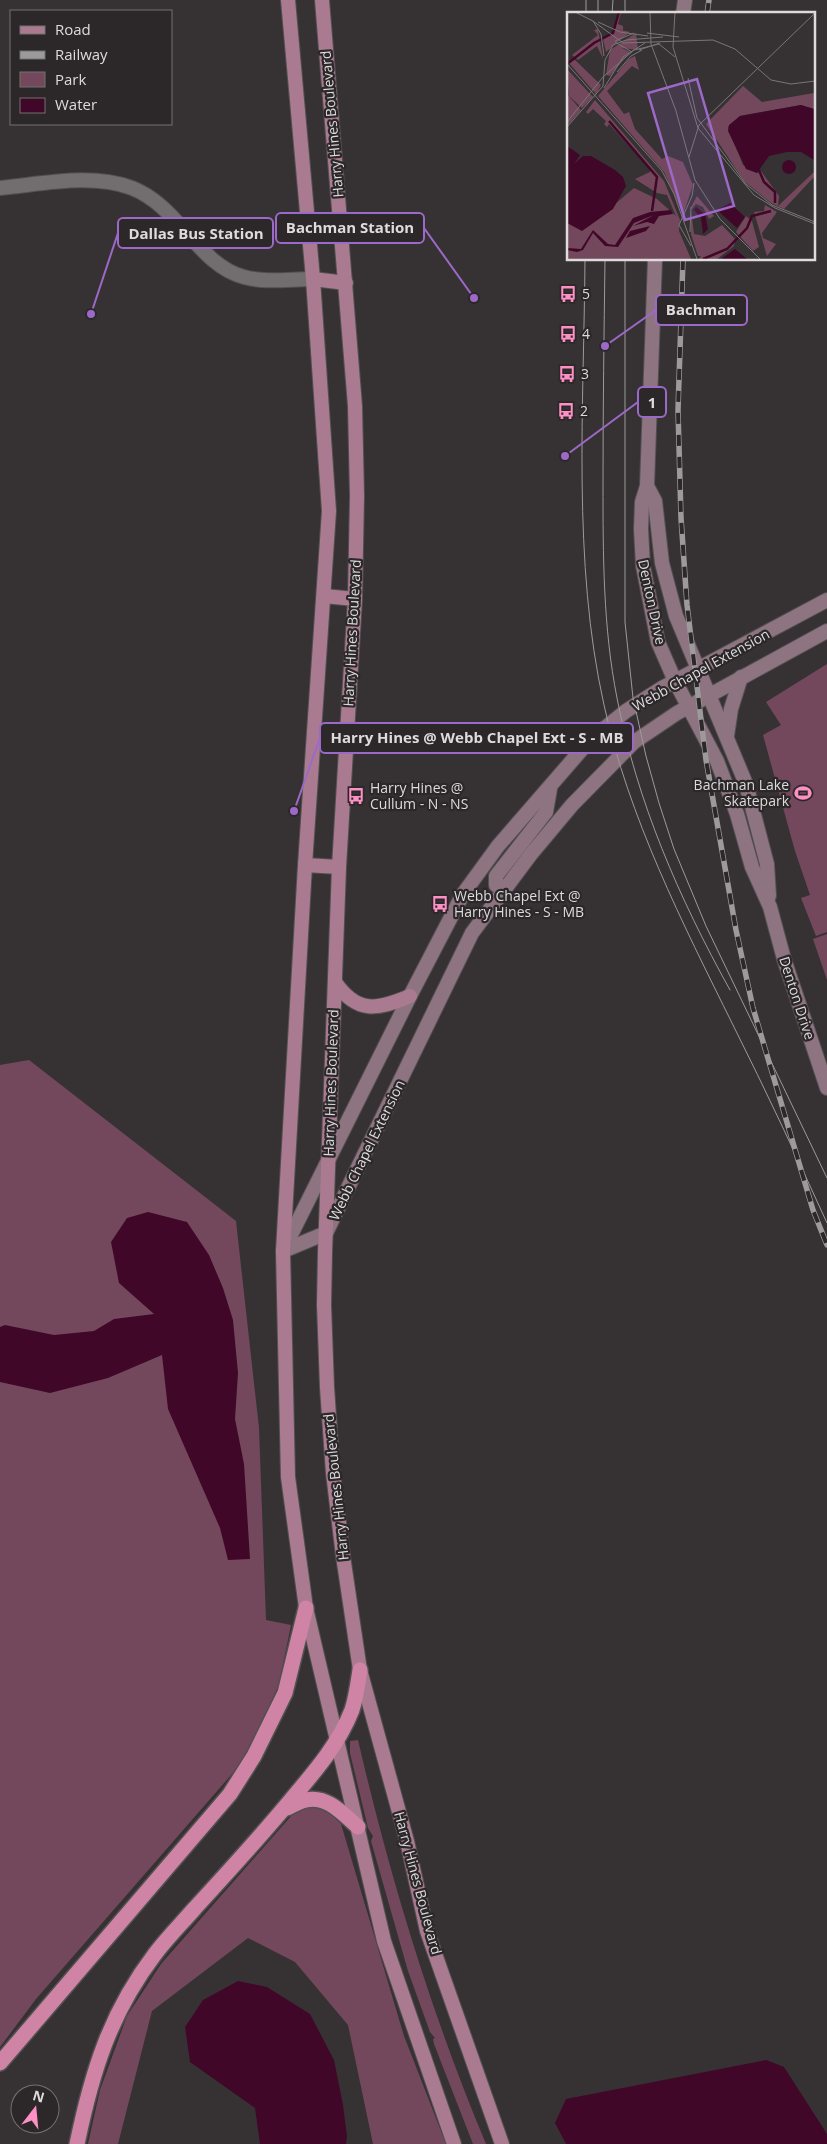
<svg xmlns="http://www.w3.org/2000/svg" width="827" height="2144" font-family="'Open Sans',sans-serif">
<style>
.green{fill:#74485c}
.water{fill:#410728}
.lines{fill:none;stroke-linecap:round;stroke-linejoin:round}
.minor-casing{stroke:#535051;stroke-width:16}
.secondary-casing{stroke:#535051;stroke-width:16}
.primary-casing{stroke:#535051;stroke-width:16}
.motorway-casing{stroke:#535051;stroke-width:18}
.minor{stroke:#726d6f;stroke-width:14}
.secondary{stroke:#8e7480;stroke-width:14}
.primary{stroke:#aa7b90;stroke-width:14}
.motorway{stroke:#cf84a6;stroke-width:15}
.tram{stroke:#9d9a9b;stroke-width:1}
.rail-casing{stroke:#9d9a9b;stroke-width:5.5}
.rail{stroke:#2c2829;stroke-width:4;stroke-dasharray:11;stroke-linecap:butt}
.labels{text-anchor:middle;stroke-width:4.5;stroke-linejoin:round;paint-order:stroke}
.street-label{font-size:14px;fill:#dddbdc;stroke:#2c2829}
.poi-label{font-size:14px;fill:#dddbdc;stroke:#2c2829;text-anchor:start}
.inset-river{fill:none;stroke:#410728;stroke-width:2.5}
.inset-road{fill:none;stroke:#797677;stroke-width:1}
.view{fill:#9d69c9;fill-opacity:0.15;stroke:#9d69c9;stroke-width:2.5}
.inset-edge{fill:none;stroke:#dddbdc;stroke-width:2.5}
.leader{fill:none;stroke:#9d69c9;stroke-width:2}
.callout-dot{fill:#9d69c9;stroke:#2c2829;stroke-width:2}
.callout{fill:#2c2829;stroke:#9d69c9;stroke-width:2}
.callout-label{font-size:15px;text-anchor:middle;font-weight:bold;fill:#dddbdc}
</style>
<rect width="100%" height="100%" fill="#363233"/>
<!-- green -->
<g class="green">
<polygon points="827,664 827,932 816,936 801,898 810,895 795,851 763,735 781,725 766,702"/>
<polygon points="827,934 827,980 813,939"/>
<polygon points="29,1060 236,1221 259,1428 266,1620 291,1625 279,1684 261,1726 238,1767 36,1999 0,2047 0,1065"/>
<path d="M358 1740C390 1878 431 2013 486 2144H473L434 2044 433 2039 435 2038 430 2032 408 1971 371 1841 373 1836 368 1828 350 1753V1741Z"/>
<polygon points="309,1807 327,1810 341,1824 404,2036 446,2144 373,2144 348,2025 295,1962 248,1938 152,2011 118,2144 88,2144 100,2090 127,2016 161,1964 292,1815"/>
</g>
<!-- water -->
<g class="water">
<polygon points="148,1212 187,1222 209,1255 223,1288 233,1320 238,1373 235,1419 244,1464 250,1559 228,1560 220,1528 168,1409 162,1355 108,1378 50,1393 0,1382 0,1327 5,1325 54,1335 94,1331 114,1319 154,1314 119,1283 111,1242 127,1218"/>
<polygon points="238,1981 267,1987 310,2014 334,2060 343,2105 347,2136 346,2144 260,2144 255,2108 190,2062 185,2027 203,2000"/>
<polygon points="766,2060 784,2067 827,2134 827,2144 566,2144 555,2123 566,2099"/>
</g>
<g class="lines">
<!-- minor casing -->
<g class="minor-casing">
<path id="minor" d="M0 188C43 184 91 173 132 188 180 207 198 265 244 277 266 283 290 279 313 279"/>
</g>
<!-- secondary casing -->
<g class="secondary-casing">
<g id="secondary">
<polyline points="683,14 685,0"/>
<polyline points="655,259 647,486 642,502 641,529 643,566 658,642 675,681 717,761 737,814 752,867 770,907 784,959 827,1088"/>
<polyline points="647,486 655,501 662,563 676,616 746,784 767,864 769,896"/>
<polyline points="727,736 731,709 741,677"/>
<polyline points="504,890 496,885 496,876 546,812 550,789"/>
<polyline points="283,1251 410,996 463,894 498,846 590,740 626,711 662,688 827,600"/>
<polyline points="283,1251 326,1233 472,933 531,854 572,805 634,742 677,713 827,631"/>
</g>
</g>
<!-- primary casing -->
<g class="primary-casing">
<g id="primary">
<polyline points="288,0 313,279 329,511 305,865 283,1251 288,1477 306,1608 384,1941 454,2144"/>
<polyline points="322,0 355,406 357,496 355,599 339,867 325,1252 324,1305 327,1387 333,1473 343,1556 360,1670 407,1841 427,1931 502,2144"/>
<polyline points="313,279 346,283"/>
<polyline points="324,596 355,599"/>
<polyline points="305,865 339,867"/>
<path d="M335 982C357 1014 377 1010 410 996"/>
</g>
</g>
<!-- motorway casing -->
<g class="motorway-casing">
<g id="motorway">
<path d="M287 1808C293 1805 300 1801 306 1800 327 1795 343 1814 358 1827"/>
<polyline points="0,2063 230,1794 254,1756 285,1693 306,1608"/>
<path d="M77 2144C92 2072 110 2013 155 1954 167 1938 182 1923 195 1908 229 1871 263 1834 295 1795 317 1769 339 1743 352 1710 356 1698 358 1683 360 1670"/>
</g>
</g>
<!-- minor -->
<use href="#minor" class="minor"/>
<!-- secondary -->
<use href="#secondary" class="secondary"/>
<!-- primary -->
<use href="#primary" class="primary"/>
<!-- motorway -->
<use href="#motorway" class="motorway"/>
<!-- tram -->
<g class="tram">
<polyline points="598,0 598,14"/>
<polyline points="625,0 625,14"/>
<polyline points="586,14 586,0"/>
<polyline points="612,14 613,0"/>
<path d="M585 259C584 405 572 562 604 705 629 818 682 922 733 1025 766 1091 797 1157 827 1223"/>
<path d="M605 259C604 333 603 408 603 483 603 555 603 627 617 698 637 802 679 898 730 990"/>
<polyline points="625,259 625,622 633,698 646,756 659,803 674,849 706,926 827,1178"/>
</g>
<!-- rail casing -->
<g class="rail-casing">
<g id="rail">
<polyline points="707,14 709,0"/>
<polyline points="683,259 678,410 681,518 687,605 706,760 736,930 753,1008 813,1210 827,1245"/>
</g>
</g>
<!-- rail -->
<use href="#rail" class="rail"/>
</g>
<!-- icons -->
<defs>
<g id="bus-bare" transform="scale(1.35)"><path d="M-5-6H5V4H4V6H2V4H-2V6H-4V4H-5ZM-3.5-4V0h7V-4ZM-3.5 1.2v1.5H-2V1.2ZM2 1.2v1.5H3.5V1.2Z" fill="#fc8fc3" stroke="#2c2829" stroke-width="2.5" paint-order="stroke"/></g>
<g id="stadium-bare" transform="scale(1.35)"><path d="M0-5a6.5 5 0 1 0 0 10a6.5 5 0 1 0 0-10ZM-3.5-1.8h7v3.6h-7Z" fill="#fc8fc3" stroke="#2c2829" stroke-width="2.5" paint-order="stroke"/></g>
</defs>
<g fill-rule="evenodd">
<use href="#bus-bare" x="568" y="294"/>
<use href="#bus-bare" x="568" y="334"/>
<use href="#bus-bare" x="567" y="374"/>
<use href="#bus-bare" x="566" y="411"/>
<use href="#stadium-bare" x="803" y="793"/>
<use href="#bus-bare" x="356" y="796"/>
<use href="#bus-bare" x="440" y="904"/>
</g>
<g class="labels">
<!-- street labels -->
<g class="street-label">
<text transform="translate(332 124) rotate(-95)" y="5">Harry Hines Boulevard</text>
<text transform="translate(652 602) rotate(78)" y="5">Denton Drive</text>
<text transform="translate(352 633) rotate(-87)" y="5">Harry Hines Boulevard</text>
<text transform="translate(701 670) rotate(-29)" y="5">Webb Chapel Extension</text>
<text transform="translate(797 998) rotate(72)" y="5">Denton Drive</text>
<text transform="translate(331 1083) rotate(-88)" y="5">Harry Hines Boulevard</text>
<text transform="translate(367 1150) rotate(-64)" y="5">Webb Chapel Extension</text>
<text transform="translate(336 1487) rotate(-96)" y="5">Harry Hines Boulevard</text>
<text transform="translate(418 1883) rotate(75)" y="5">Harry Hines Boulevard</text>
</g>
<!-- poi labels -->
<g class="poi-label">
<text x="582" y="299">5</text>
<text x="582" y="339">4</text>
<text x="581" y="379">3</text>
<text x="580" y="416">2</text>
<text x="789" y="790" text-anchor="end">Bachman Lake<tspan x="789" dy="16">Skatepark</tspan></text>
<text x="370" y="793">Harry Hines @<tspan x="370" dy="16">Cullum - N - NS</tspan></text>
<text x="454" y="901">Webb Chapel Ext @<tspan x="454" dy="16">Harry Hines - S - MB</tspan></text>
</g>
</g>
<!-- overview -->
<g transform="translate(567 12)">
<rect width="248" height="248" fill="#363233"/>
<path d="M52 0H54L51 12 56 14V18L50 17 63 20 39 40 36 27 47 20ZM31 17 36 47 30 34 11 48 5 43 31 23 27 18ZM69 21 71 38 55 36 63 40 43 64 39 63 43 38ZM68 44 72 58 65 54 40 79 57 102 62 100 68 117 95 147 101 144 116 150 126 173 116 203 97 160 31 84 62 47ZM7 47 34 73 29 82 2 51ZM0 57 26 85 15 96 2 84ZM176 74 195 90 247 81V97L234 93 183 102 173 104 161 115 176 153 190 161 194 159 212 184 211 194 247 160V165L217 197 204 191 177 169 139 112ZM0 82 14 98 0 114ZM28 88 97 169 113 208 112 219 124 247H0V211L22 214 67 176 90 187 109 204 100 183 90 181 68 167 83 160V157L42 112 40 115 37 112 39 109 26 97 21 102 19 100ZM130 184 147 204 142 207 136 195 129 192 124 198 127 222 138 224 155 213 168 227 167 234 150 247H132L134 244H131L124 222V195ZM198 193 210 200 195 221 196 226 209 232 200 244 187 200 197 199ZM179 204 185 209 192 235 186 239 169 220Z" fill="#74485c"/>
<path d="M234 93 247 97V148L234 140H220L202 144 190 161 179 157 161 119 162 113 173 104ZM0 134 13 143 7 152 16 144H24L48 158 56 165 59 174 46 197 15 219 0 211ZM215 155a7 7 0 1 1 14 0a7 7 0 1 1-14 0ZM163 191 178 205 170 216 150 198ZM129 195 138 202 141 217 136 222 134 206 127 198ZM104 198 106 202 92 204 87 212 80 210 66 214 87 203 67 211 51 235 38 234 26 221 16 238 10 240 0 238V236L14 237 26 218 41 232 48 233 66 206 83 200ZM83 214 79 219 59 226 63 219ZM168 237 180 247H155V246Z" fill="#410728"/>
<path class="inset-river" d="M0 52 27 31 46 21 52 0M42 109 90 165 85 199M191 156 197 170 208 180V191M136 247 160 237 180 216 185 204 204 199"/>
<path class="inset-road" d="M8 0 26 9 56 31 146 28 168 37 204 68 224 72 248 69M83 0 84 32 109 99 128 168 153 207 193 247M108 0 106 35 131 116 187 183 208 196 248 212M26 9 34 22 37 44M31 10 53 20 81 24M80 21 112 25M48 29 67 21M48 30 65 40M72 38 93 31M0 52 95 159 107 182 130 247M50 60 64 44 75 38M121 66 130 106 179 172 205 193 248 210M37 76 56 45 78 31M0 110 36 65 67 38 92 32 108 45M0 115 36 74 38 48 46 33 59 28 96 25M122 145 132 113 248 1M123 220 124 195M124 234 112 213 125 184 127 171"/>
<path class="view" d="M130 67 167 194 118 208 81 81Z"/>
<rect width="248" height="248" class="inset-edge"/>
</g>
<!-- callouts -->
<path class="leader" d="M474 298L424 228M91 314L118 233M605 346L656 310M565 456L638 402M294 811L320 738"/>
<g class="callout-dot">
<circle cx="474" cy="298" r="5"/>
<circle cx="91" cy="314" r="5"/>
<circle cx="605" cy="346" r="5"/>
<circle cx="565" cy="456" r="5"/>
<circle cx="294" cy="811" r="5"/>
</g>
<g class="callout">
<rect x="276" y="213" width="148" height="30" rx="5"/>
<rect x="118" y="218" width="155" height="30" rx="5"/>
<rect x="656" y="295" width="91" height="30" rx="5"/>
<rect x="638" y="387" width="28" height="30" rx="5"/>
<rect x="320" y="723" width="313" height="30" rx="5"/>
</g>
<g class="callout-label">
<text x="350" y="233">Bachman Station</text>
<text x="196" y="239">Dallas Bus Station</text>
<text x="701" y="315">Bachman</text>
<text x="652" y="408">1</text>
<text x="477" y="743">Harry Hines @ Webb Chapel Ext - S - MB</text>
</g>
<!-- legend -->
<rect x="10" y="10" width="162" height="115" fill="#2c2829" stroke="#737071"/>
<rect x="20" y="26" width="25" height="8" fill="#aa7b90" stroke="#737071"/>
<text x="55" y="35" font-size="15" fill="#dddbdc">Road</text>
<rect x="20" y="51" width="25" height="8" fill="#9d9a9b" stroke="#737071"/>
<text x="55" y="60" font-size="15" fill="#dddbdc">Railway</text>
<rect x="20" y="72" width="25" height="15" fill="#74485c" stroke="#737071"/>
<text x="55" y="85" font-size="15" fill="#dddbdc">Park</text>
<rect x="20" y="98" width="25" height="15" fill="#410728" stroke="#737071"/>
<text x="55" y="110" font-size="15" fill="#dddbdc">Water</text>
<!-- north arrow -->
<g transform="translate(35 2109) rotate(16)"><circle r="24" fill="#2c2829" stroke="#737071"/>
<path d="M0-4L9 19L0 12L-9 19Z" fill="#fc8fc3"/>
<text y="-8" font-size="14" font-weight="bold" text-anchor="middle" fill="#dddbdc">N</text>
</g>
</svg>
